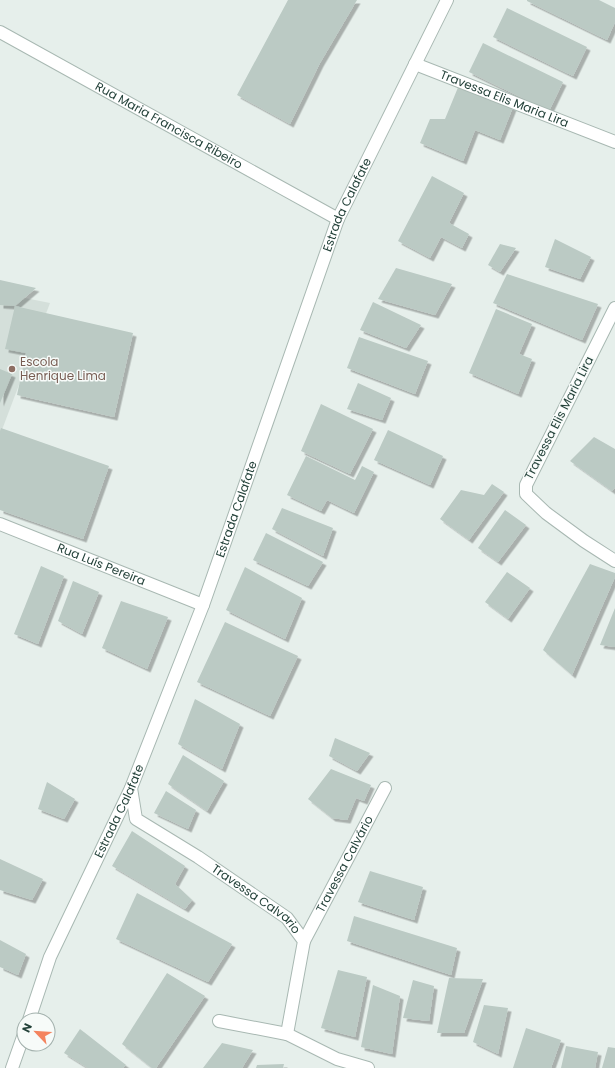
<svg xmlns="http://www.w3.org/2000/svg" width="615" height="1068" font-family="Poppins,sans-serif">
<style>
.built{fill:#d4dfda}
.building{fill:#bbcac4;filter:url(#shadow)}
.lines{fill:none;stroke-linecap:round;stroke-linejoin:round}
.minor-casing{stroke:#a8b8b2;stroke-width:14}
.tertiary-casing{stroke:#a8b8b2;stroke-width:14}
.minor{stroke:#fff;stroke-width:12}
.tertiary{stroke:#fff;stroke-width:12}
.education-dot{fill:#8d6e63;stroke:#f7fbf9;stroke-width:1.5}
.labels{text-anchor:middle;stroke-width:3;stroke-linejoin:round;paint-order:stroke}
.street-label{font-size:12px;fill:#24423a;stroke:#f7fbf9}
.education-label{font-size:12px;fill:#785e54;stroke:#f7fbf9;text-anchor:start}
</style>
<defs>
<filter id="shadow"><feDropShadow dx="3.5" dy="3.5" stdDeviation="0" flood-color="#0004"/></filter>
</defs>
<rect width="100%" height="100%" fill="#e6efeb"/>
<!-- built -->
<polygon class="built" points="0,293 50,303 0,435"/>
<!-- building -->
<g class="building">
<polygon points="288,0 357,0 320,63 290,124 237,95"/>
<polygon points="527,0 599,0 615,8 615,22 607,40 527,1"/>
<polygon points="507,8 587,47 573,76 493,37"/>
<polygon points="483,43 563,82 549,111 469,72"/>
<polygon points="459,85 513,107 500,140 475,130 463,161 420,143 430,119 445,119"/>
<polygon points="432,176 464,193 449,223 469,234 462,248 441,237 430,258 398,241"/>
<polygon points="555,239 591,257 580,279 545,267"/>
<polygon points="500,244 516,248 500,272 488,265"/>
<polygon points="396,268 452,284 435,315 378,299"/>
<polygon points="507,274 598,304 582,340 493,303"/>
<polygon points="0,280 36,288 15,306 0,305"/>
<polygon points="373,302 421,325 406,348 360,330"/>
<polygon points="15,306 133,333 114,417 17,395 26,353 5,349"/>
<polygon points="496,309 532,324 519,354 532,359 518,394 469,373"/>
<polygon points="359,337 428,361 415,394 347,368"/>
<polygon points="0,369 12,374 0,403"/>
<polygon points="358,383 391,398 382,420 347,409"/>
<polygon points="321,404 373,429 350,474 301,451"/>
<polygon points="1,428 109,466 83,539 0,510 0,431"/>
<polygon points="388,430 443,456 430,485 374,460"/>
<polygon points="594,437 615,449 615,488 612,491 570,461"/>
<polygon points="306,456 355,480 362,466 374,472 354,513 327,500 321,511 287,495"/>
<polygon points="492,484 504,492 469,540 440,519 461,490 484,495"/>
<polygon points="282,508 333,528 323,556 272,529"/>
<polygon points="505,510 526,525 498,562 478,548"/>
<polygon points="266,533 323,562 308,586 253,560"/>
<polygon points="590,564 615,573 615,577 572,675 543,650"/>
<polygon points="41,566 64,576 38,644 14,634"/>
<polygon points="245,567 302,598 285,639 226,610"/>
<polygon points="507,572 530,588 508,619 485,602"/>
<polygon points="73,581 99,592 82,634 58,621"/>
<polygon points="121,601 168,617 147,669 102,648"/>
<polygon points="615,608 615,647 600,645"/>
<polygon points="225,622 298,656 270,716 197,682"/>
<polygon points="195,699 240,724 222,769 178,744"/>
<polygon points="335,738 370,753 357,771 329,756"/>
<polygon points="183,755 224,781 207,811 168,784"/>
<polygon points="331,769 371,785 364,801 356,798 347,820 332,818 308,799"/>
<polygon points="47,782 75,799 64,819 38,809"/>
<polygon points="166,791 196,810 188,829 154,813"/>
<polygon points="132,831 185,866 175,884 192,900 185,909 112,866"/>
<polygon points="0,859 43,879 32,900 0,890"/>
<polygon points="370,871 423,887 414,920 358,902"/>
<polygon points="137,893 232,944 208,982 116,939"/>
<polygon points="354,916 457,948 451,975 347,941"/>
<polygon points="0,940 26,954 18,975 0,967"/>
<polygon points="338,970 367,977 355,1037 321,1028"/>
<polygon points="167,973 205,996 156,1068 152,1068 122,1044"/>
<polygon points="449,978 483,979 464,1033 437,1033"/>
<polygon points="413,980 434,986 429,1021 403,1018"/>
<polygon points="373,985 400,996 392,1054 361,1047"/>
<polygon points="484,1005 508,1008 498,1054 473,1042"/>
<polygon points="526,1028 561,1040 551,1068 513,1068"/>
<polygon points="80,1029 126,1065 123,1068 88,1068 64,1053"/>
<polygon points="222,1043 253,1050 242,1068 203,1068"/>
<polygon points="566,1046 598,1052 595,1068 561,1068"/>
<polygon points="608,1047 615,1048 615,1068 602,1068"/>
<polygon points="284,1064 283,1068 256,1068 257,1065"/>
</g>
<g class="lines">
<!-- minor casing -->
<g class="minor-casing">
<g id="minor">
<path id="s1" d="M0 32 338 219"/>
<path id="s2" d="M415 64 615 142"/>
<polyline points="615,308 526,485 526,494 546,513 584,541 615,561"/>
<path id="s3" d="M0 524 203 605"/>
<path id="s4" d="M131 788 136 819 198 857 287 918 304 941 287 1034 337 1059 368 1068"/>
<path id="s5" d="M304 941 385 788"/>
<polyline points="219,1021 287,1034"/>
</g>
</g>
<!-- tertiary casing -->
<g class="tertiary-casing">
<g id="tertiary">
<path id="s6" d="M29 1020 50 957 131 788 203 605 338 219 447 0"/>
<polyline points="12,1068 24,1034"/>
</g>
</g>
<!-- minor -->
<use href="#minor" class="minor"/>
<!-- tertiary -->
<use href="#tertiary" class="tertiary"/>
</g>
<!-- markers -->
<circle class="education-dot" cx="12" cy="369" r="4"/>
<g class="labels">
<!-- street labels -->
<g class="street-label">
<text dy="4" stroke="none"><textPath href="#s2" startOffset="96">Travessa Elis Maria Lira</textPath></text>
<text dy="4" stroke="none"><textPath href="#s1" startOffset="193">Rua Maria Francisca Ribeiro</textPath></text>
<text dy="4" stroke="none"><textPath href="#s6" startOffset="876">Estrada Calafate</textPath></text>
<text transform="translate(559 418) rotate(-63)" y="4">Travessa Elis Maria Lira</text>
<text dy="4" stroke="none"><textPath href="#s6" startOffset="552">Estrada Calafate</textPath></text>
<text dy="4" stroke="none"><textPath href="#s3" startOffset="109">Rua Luís Pereira</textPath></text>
<text dy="4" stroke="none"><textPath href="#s6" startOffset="228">Estrada Calafate</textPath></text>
<text dy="4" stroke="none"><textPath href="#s5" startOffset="87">Travessa Calvário</textPath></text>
<text dy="4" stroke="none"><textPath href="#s4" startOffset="176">Travessa Calvario</textPath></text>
</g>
<!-- education labels -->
<g class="education-label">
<text x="20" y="366">Escola<tspan x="20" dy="14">Henrique Lima</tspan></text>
</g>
</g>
<!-- north arrow -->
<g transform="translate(36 1032) rotate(295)"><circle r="19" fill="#f7fbf9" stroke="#a3b1ad"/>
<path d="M0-3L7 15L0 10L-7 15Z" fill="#f4845f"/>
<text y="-6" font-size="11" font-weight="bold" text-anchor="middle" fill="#24423a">N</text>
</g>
</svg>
